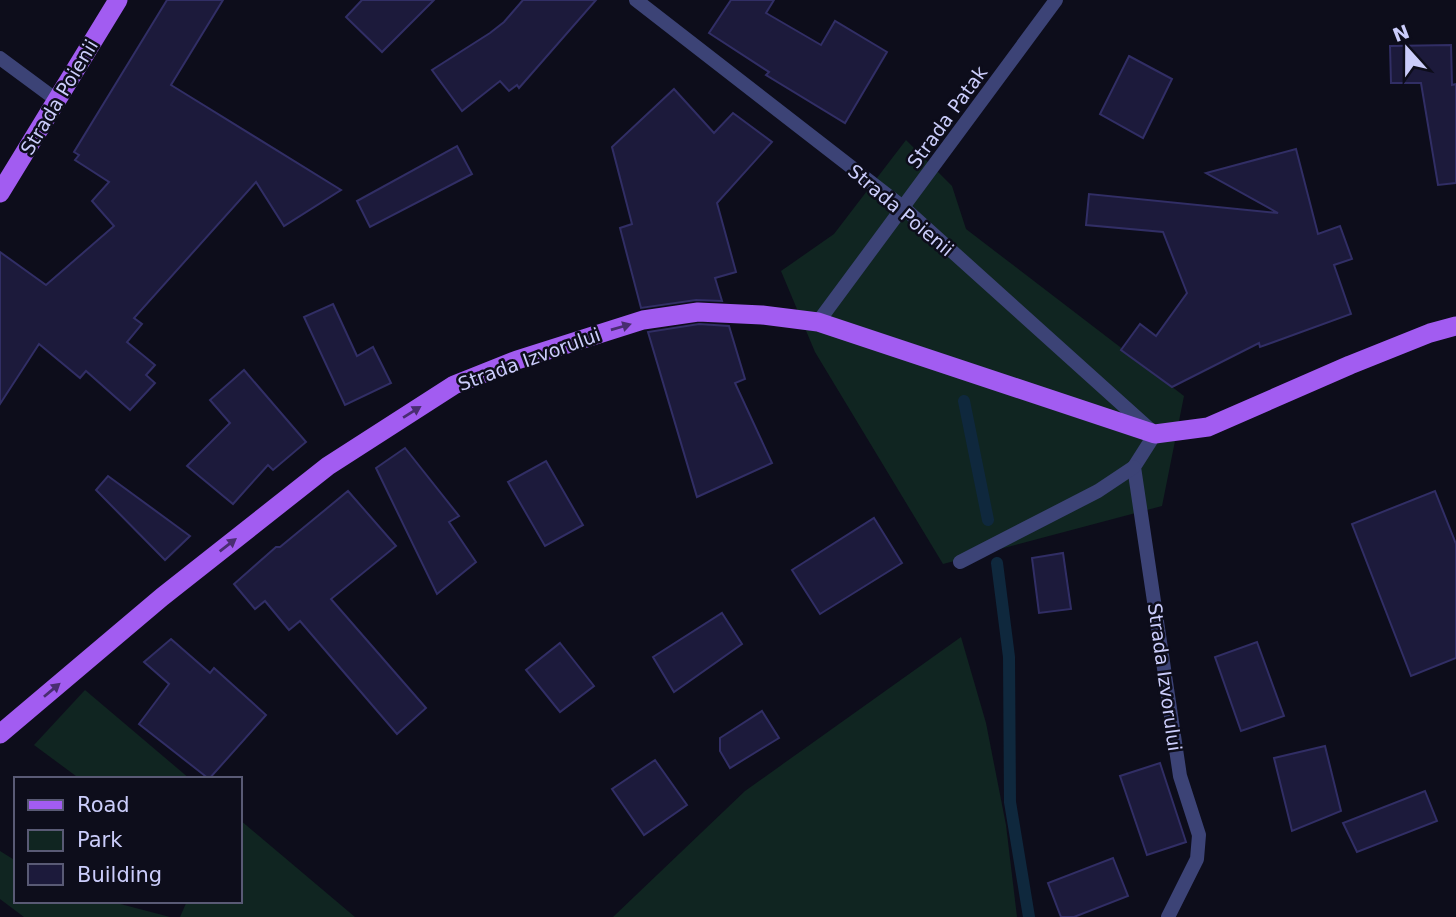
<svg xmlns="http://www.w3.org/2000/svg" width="1456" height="917" font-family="'DejaVu Sans',sans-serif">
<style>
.green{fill:#102521}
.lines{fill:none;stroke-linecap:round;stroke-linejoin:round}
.stream{stroke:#0f283d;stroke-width:12}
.building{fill:#1c1a3b;stroke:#312e65;stroke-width:2}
.minor{stroke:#3c4376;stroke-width:14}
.primary{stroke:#a25cf1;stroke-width:19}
.oneway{fill:#492d71}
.labels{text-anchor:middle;stroke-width:5;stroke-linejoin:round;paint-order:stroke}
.street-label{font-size:19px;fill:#cbcdfb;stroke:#0d0d1b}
</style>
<rect width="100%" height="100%" fill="#0d0d1b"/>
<!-- green -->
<g class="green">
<polygon points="906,140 952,186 966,229 1184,396 1162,506 943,564 815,352 781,271 834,234"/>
<polygon points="961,637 986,723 1006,825 1017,917 613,917 745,791"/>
<polygon points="85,690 190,779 80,779 34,745"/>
<polygon points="240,820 355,917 180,917 187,901 240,901"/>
<polygon points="0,851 16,861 16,901 109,901 170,917 24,917 0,899"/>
</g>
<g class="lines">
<!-- stream -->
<g class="stream">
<polyline points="964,401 988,520"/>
<polyline points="997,563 1009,657 1010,802 1029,917"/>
</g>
</g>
<!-- building -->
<g class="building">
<polygon points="167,0 223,0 171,85 341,190 284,226 256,182 134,318 142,324 127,342 155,365 146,375 155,383 130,410 86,371 80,378 39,344 0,404 0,252 46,285 114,226 92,201 109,182 75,160 79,155 74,152"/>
<polygon points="362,0 434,0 382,52 346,17"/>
<polygon points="523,0 596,0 519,88 517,85 509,91 500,81 462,111 432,70 490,33 504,22"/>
<polygon points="731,0 774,0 766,13 821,45 835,21 887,52 845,123 766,75 769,72 709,33"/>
<polygon points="1451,45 1452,85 1456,84 1456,183 1438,185 1421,83 1391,83 1390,46"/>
<polygon points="1129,56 1172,79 1143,138 1100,114"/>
<polygon points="674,89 714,133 733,113 772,142 717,203 736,272 715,278 722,301 696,300 641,308 620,228 632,224 612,147"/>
<polygon points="457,146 472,174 370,227 357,201"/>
<polygon points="1296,149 1318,234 1340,226 1352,259 1334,265 1351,314 1260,347 1259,343 1172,387 1121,350 1140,324 1156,336 1187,293 1163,232 1086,225 1089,194 1278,213 1206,173"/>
<polygon points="333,304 357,356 373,347 391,383 345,405 304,317"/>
<polygon points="699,324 729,326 745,379 735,383 772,463 697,497 648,332"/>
<polygon points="244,370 306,442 273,470 268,465 233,504 187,466 230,423 210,400"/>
<polygon points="405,448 459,516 449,522 476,562 437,594 376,468"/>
<polygon points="546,461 583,525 545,546 508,482"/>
<polygon points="108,476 190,536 165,560 96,490"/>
<polygon points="348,491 396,546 331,599 426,708 397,734 300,621 289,630 265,601 255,609 234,584 276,547 280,547"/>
<polygon points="1435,491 1456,544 1456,658 1411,676 1352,524"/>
<polygon points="874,518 902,563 820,614 792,570"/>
<polygon points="1063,553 1071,609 1039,613 1032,558"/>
<polygon points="722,613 742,644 674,692 653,657"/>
<polygon points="171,639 210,673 214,668 266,715 209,779 139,724 169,684 144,662"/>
<polygon points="1257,642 1284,716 1241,731 1215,657"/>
<polygon points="560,643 594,686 560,712 526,670"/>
<polygon points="762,711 779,738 730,768 720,751 720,738"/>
<polygon points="1325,746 1341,811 1292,831 1274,758"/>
<polygon points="655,760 687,805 644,835 612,789"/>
<polygon points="1160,763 1186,842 1147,855 1120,776"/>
<polygon points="1425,791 1437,821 1357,852 1343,823"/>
<polygon points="1113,858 1128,896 1074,917 1061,917 1048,883"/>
</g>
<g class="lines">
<!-- minor -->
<g class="minor">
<polyline points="636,0 904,208 1155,434 1134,467 1180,776 1199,835 1197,859 1168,917"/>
<polyline points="0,58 58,101"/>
<polyline points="818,322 1056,0"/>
<polyline points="960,562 1098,491 1134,467"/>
</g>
<!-- primary -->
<g class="primary">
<polyline points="0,193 118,0"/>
<polyline points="0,734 162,597 328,466 454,385 517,360 643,320 698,312 762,315 818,322 1155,434 1208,427 1350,365 1430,333 1456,326"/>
</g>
</g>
<!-- one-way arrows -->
<defs><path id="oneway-solid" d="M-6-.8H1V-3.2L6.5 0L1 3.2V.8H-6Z" transform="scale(1.75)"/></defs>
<g class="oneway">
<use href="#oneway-solid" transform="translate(621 327) rotate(-16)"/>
<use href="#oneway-solid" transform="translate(412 412) rotate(-32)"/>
<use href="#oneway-solid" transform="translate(228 545) rotate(-38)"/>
<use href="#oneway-solid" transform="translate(52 690) rotate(-40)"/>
</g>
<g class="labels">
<!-- street labels -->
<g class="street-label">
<text transform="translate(59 97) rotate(-59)" y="7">Strada Poienii</text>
<text transform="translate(947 117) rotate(-54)" y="7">Strada Patak</text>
<text transform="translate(901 210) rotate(40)" y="7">Strada Poienii</text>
<text transform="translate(529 359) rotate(-20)" y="7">Strada Izvorului</text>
<text transform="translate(1165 677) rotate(82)" y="7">Strada Izvorului</text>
</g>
</g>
<!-- legend -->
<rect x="14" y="777" width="228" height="126" fill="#0d0d1b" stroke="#595a75" stroke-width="2"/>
<rect x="28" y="800" width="35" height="10" fill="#a25cf1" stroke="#595a75" stroke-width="2"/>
<text x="77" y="812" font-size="21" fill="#cbcdfb">Road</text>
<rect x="28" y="830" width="35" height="21" fill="#102521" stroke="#595a75" stroke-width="2"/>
<text x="77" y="847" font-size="21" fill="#cbcdfb">Park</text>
<rect x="28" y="864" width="35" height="21" fill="#1c1a3b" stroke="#595a75" stroke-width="2"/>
<text x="77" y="882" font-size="21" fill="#cbcdfb">Building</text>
<!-- north arrow -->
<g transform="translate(1407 49) rotate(339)" stroke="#0d0d1b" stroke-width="5" paint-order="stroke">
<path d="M0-5L12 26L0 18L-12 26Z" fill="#cbcdfb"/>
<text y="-10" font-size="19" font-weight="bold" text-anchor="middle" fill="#cbcdfb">N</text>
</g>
</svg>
